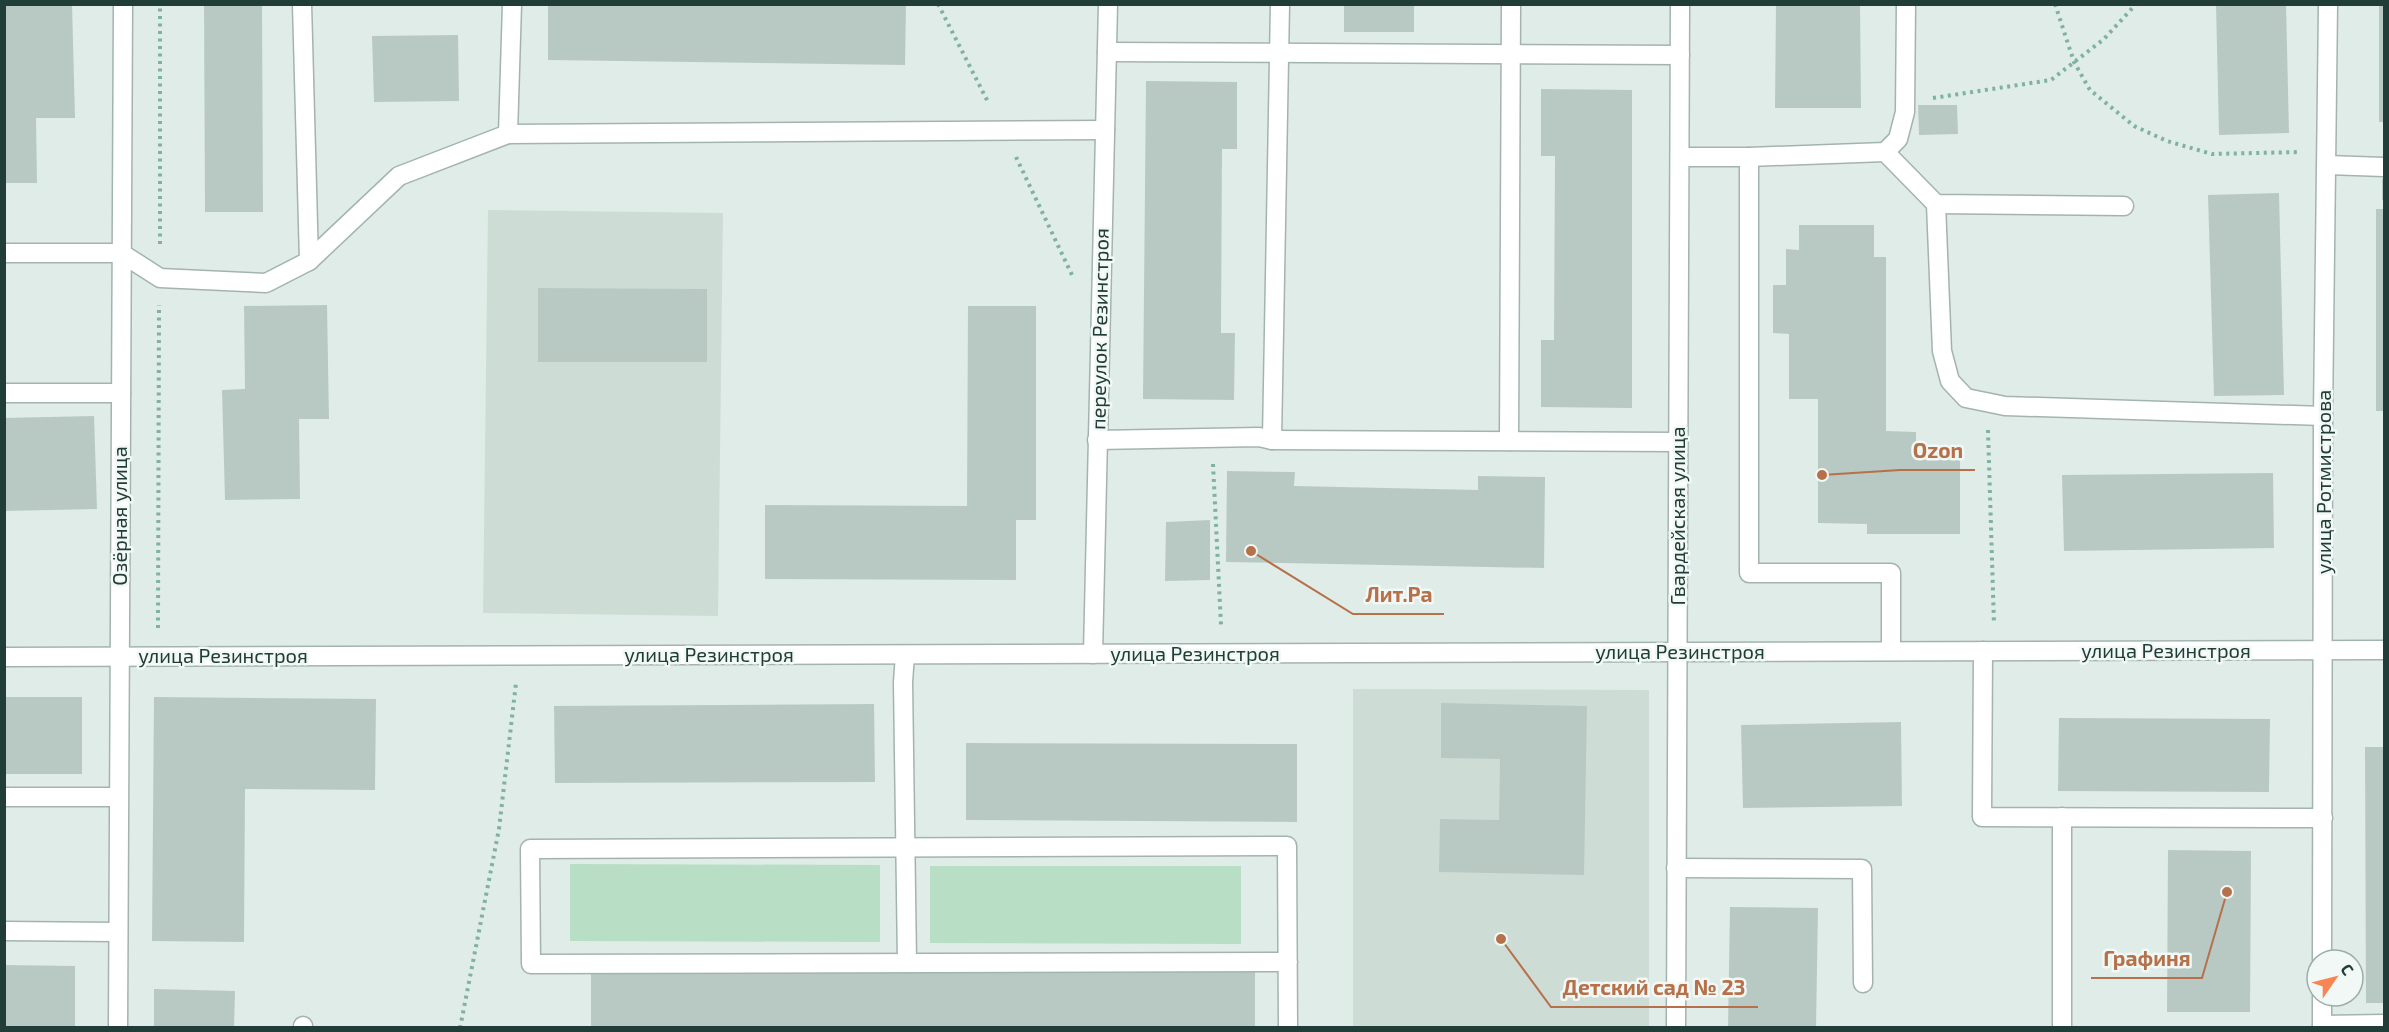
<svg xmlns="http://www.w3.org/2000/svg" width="2389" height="1032" font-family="'Exo 2',sans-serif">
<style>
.built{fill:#cedcd6}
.green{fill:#b8dec5}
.building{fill:#b8c9c3}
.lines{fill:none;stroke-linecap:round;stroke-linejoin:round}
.service-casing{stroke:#a3b4af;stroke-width:21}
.minor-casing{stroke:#a3b4af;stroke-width:21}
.tertiary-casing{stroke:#a3b4af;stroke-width:21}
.path{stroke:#7fb1a4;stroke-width:4;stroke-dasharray:3 4.5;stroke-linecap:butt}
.service{stroke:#fff;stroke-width:18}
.minor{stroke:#fff;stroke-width:18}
.tertiary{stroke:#fff;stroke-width:18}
.labels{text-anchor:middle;stroke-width:5;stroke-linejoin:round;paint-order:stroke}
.street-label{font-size:20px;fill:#203d37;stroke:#f1f8f5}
.leader{fill:none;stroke:#b6704a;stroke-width:2}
.callout-dot{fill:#b6704a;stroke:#f1f8f5;stroke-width:2}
.callout-label{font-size:21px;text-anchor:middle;font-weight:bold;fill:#b6704a;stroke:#f1f8f5;stroke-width:5;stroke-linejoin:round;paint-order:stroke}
</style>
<rect width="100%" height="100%" fill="#e0ece7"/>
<!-- built -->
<g class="built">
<polygon points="488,210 723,213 718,616 483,613"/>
<polygon points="1353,689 1649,690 1649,1027 1353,1028"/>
</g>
<!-- green -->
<g class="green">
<polygon points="570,864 880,865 880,942 570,941"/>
<polygon points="930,866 1241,866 1241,944 930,943"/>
</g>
<!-- building -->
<g class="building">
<polygon points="4,4 72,4 75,118 36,118 37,183 4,183"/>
<polygon points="204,4 262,4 263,212 205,212"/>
<polygon points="548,4 906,4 905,65 548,60"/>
<rect x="1344" y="4" width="70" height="28"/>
<polygon points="1776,4 1860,4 1861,108 1775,108"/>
<polygon points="2216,4 2286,4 2289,133 2219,135"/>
<rect x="2379" y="4" width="5" height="118"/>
<polygon points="458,35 459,101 374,102 372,36"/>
<polygon points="1146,81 1237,82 1237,149 1222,149 1221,333 1235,333 1234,400 1143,399"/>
<polygon points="1541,89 1632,90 1632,408 1541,407 1541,340 1554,340 1555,156 1541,156"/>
<polygon points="1918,105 1957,105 1958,134 1919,135"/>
<rect x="2382" y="179" width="2" height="21"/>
<polygon points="2279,193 2284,395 2214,396 2208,195"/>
<rect x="2376" y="209" width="8" height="202"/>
<polygon points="1799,225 1874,225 1874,257 1886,257 1886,431 1916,432 1916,455 1960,455 1960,534 1867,534 1867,524 1818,523 1818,399 1789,399 1789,334 1773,333 1773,285 1786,285 1786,249 1799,250"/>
<polygon points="538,288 707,289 707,362 538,362"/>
<polygon points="327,305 329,419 299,419 300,499 225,500 222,390 245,389 244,306"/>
<polygon points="968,306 1036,306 1036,520 1016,520 1016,580 765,579 765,505 967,506"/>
<polygon points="94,416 97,509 4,511 4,418"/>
<polygon points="1227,471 1295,472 1294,486 1478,490 1478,476 1545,477 1544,568 1226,562"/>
<polygon points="2273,473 2274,548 2064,551 2062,475"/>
<polygon points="1210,520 1210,580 1165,581 1166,522"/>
<rect x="4" y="697" width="78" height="77"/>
<polygon points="154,697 376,699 375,790 245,789 244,942 152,941"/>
<polygon points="1441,703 1587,706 1584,875 1439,872 1440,819 1499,820 1500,759 1441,758"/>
<polygon points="874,704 875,782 555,783 554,706"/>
<polygon points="2059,718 2270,719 2269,792 2058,791"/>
<polygon points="1901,722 1902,806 1743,808 1741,725"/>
<polygon points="966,743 1297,744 1297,822 966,820"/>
<polygon points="2365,747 2384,747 2384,1003 2366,1003"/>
<polygon points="2168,850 2251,851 2250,1012 2167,1012"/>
<polygon points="1730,907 1818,908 1816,1028 1728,1028"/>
<polygon points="4,965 75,966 75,1028 4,1028"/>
<polygon points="1255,970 1255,1028 591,1028 591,972"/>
<polygon points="154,989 235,991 234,1028 154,1028"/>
</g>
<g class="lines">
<!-- service casing -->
<g class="service-casing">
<g id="service">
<polyline points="512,4 508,134 1105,130"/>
<polyline points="1107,52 1680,55"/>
<polyline points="1885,152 1936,204 2124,206"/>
<polyline points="1680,157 1749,157 1885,152 1898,139 1905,112 1906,4"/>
<polyline points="1749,157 1749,573 1891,573 1891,651"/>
<polyline points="2327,165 2384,167"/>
<polyline points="1936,204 1942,351 1950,381 1966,398 2005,406 2323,416"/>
<polyline points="121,253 160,278 266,283 309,261 302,4"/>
<polyline points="309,261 399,176 508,134"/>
<polyline points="4,393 121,393"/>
<polyline points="1097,440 1259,437 1272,440 1280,4"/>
<polyline points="1272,440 1678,442"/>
<polyline points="1509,441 1511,4"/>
<polyline points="1983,651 1982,817 2323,818"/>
<polyline points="905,655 903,682 907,963"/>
<polyline points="4,797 118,797"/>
<polyline points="1676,868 1862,869 1863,983"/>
<polyline points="4,931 118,932"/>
<polyline points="1288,962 531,964 530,849 1287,846 1288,1028"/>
<polyline points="2322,1025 2384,1024"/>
<polyline points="303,1026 303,1028"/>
<polyline points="2062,1028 2062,817"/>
</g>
</g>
<!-- minor casing -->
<g class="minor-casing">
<g id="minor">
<polyline points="4,253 121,253"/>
<polyline points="1093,654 1108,4"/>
<polyline points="4,657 2384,650"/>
<polyline points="118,1028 123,4"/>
<polyline points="1676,1028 1680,4"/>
</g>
</g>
<!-- tertiary casing -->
<g class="tertiary-casing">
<g id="tertiary">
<polyline points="2322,960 2323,416 2328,4"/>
<polyline points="2322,1028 2322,996"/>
</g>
</g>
<!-- path -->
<g class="path">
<polyline points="938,4 988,102"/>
<polyline points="2055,4 2074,62 2090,90 2134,126 2167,141 2212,154 2300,152"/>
<polyline points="1933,98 2051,80 2104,39 2136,4"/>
<polyline points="1016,157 1072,275"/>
<polyline points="160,244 160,4"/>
<polyline points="1988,430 1994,624"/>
<polyline points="1213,464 1221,625"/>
<polyline points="158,628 159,305"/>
<polyline points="460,1028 499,829 516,683"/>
</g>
<!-- service -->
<use href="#service" class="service"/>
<!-- minor -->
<use href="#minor" class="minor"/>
<!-- tertiary -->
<use href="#tertiary" class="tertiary"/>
</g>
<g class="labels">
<!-- street labels -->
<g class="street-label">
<text transform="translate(1100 329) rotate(-89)" y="7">переулок Резинстроя</text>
<text transform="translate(2324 482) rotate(-90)" y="7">улица Ротмистрова</text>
<text transform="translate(120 516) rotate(-90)" y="7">Озёрная улица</text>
<text transform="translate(1678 516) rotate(-90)" y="7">Гвардейская улица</text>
<text x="2166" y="658">улица Резинстроя</text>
<text x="1680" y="659">улица Резинстроя</text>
<text x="1195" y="661">улица Резинстроя</text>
<text x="709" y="662">улица Резинстроя</text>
<text x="223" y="663">улица Резинстроя</text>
</g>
</g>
<!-- callouts -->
<path class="leader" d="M1822 475L1900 470H1975M1251 551L1353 614H1444M2227 892L2202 978H2091M1501 939L1551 1007H1758"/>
<g class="callout-dot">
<circle cx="1822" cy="475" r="6"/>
<circle cx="1251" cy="551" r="6"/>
<circle cx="2227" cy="892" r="6"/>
<circle cx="1501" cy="939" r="6"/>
</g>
<g class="callout-label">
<text x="1938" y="458">Ozon</text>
<text x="1399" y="602">Лит.Ра</text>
<text x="2147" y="966">Графиня</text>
<text x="1654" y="995">Детский сад № 23</text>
</g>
<!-- border -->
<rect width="2389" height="1032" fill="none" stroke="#203d37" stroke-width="12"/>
<!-- north arrow -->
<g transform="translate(2335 978) rotate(55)"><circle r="28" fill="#f1f8f5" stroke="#9dada9" stroke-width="1.5"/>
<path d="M0-4.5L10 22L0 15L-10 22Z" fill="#f78652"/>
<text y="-9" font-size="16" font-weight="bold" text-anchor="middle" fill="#203d37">С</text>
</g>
</svg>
